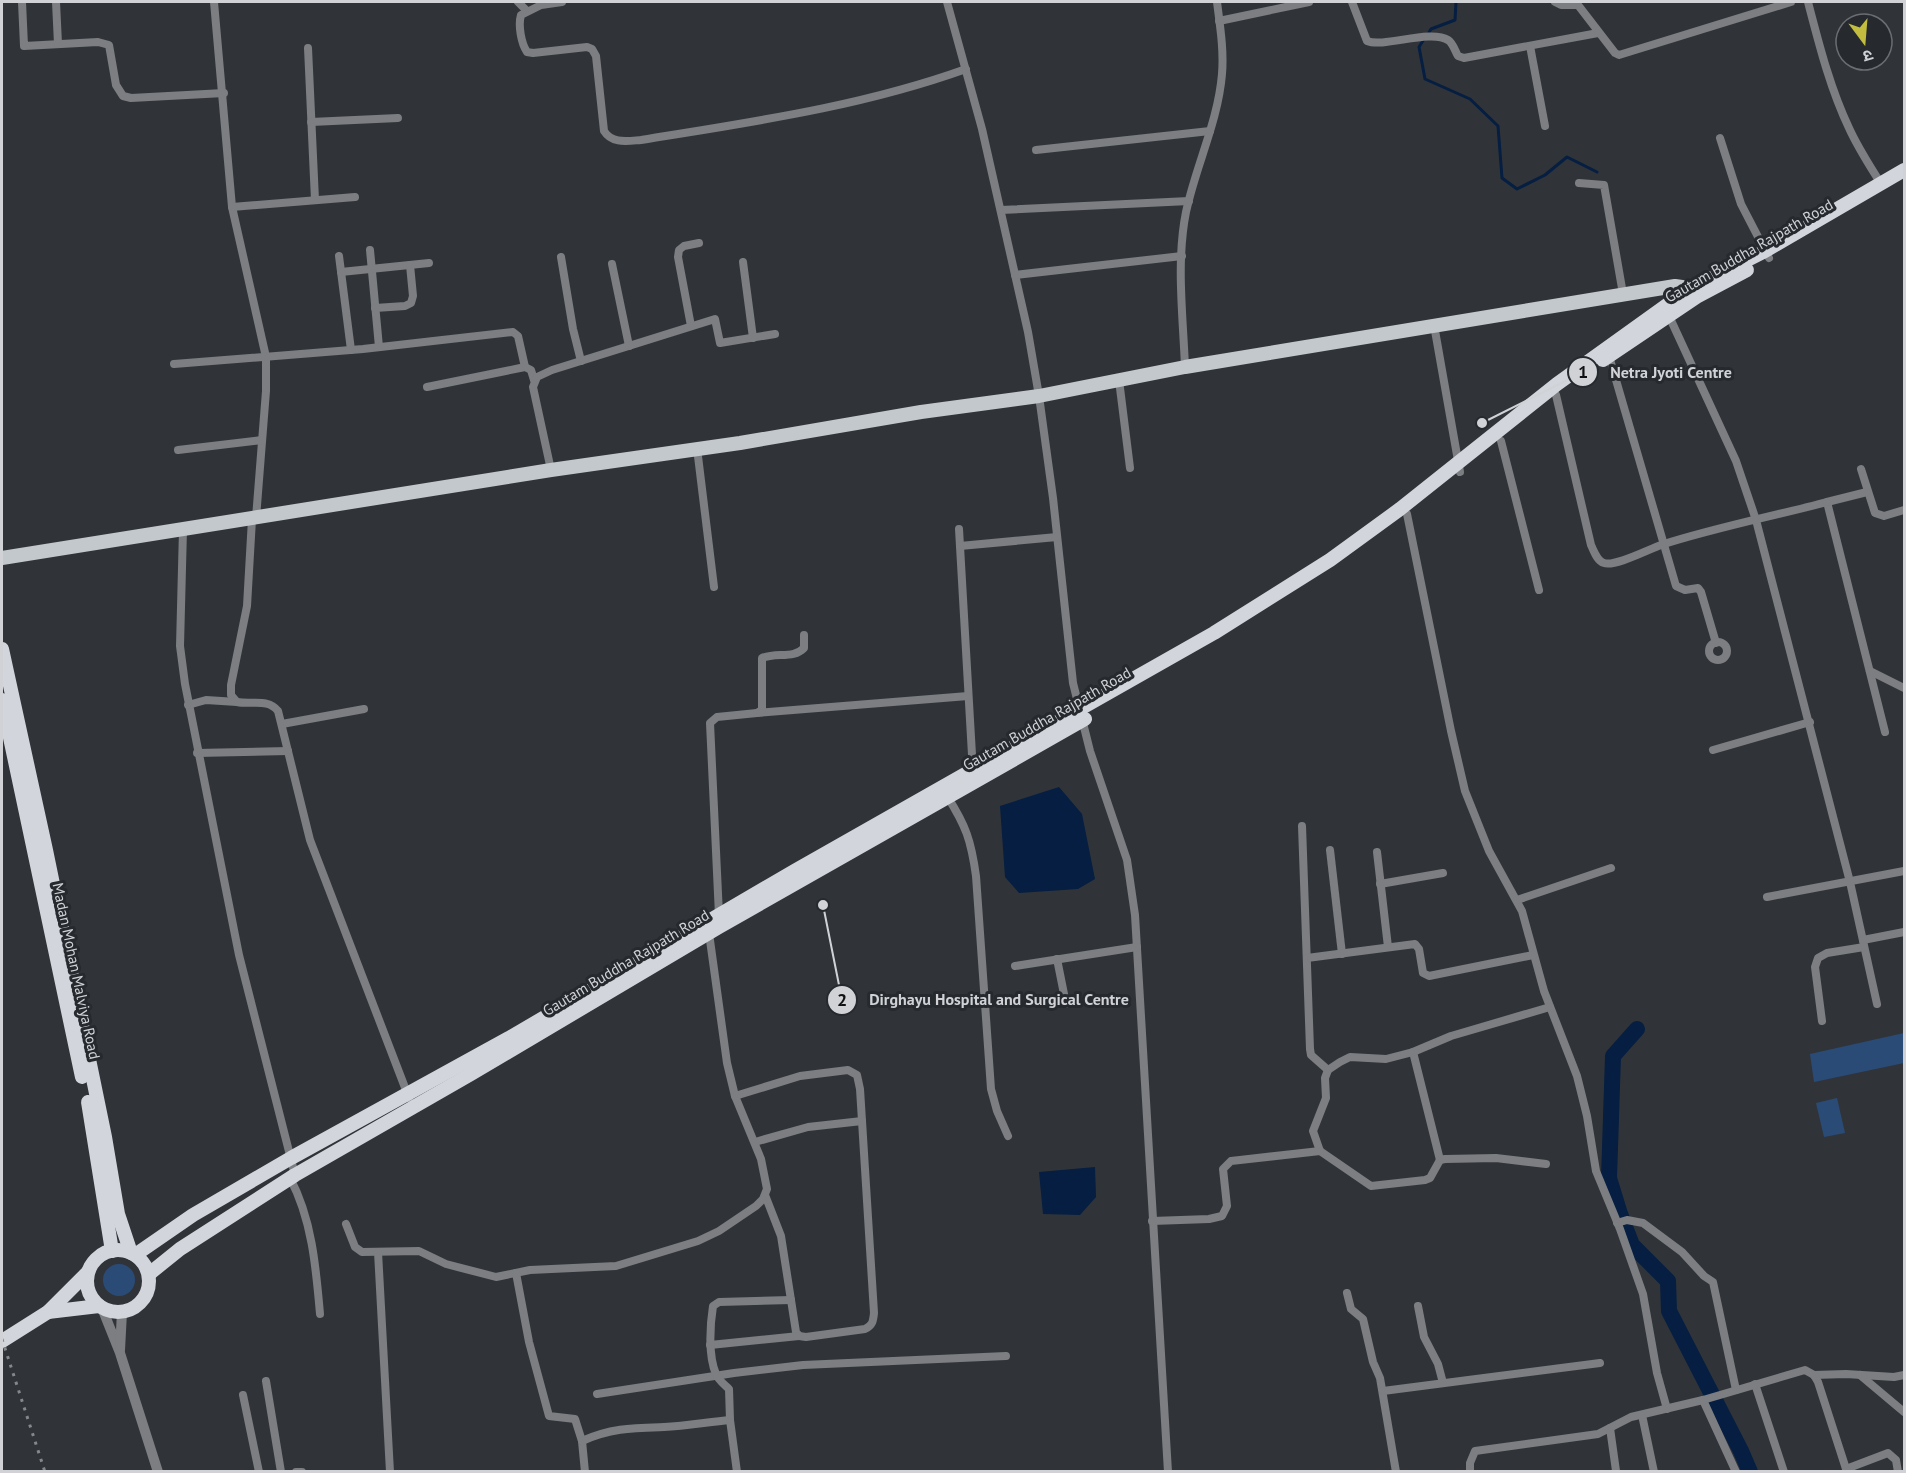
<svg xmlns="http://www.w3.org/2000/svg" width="1906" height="1473" font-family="'PT Sans','Noto Sans Devanagari',sans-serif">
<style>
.green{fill:#2b4b77}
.water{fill:#051e41}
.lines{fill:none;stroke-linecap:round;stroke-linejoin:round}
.stream{stroke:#051e41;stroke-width:3}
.river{stroke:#051e41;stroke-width:16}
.minor{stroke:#7c7e81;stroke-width:8}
.tertiary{stroke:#7c7e81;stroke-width:10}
.primary{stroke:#c3c8cd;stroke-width:14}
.trunk{stroke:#d2d6dc;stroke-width:14}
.rail{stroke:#84878b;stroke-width:3;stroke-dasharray:3 6;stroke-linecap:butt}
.labels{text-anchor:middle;stroke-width:6;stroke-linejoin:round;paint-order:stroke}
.street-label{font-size:15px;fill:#d0d2d6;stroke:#262a2f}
.leader{fill:none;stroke:#d0d2d6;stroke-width:2}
.callout-dot{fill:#d0d2d6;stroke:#262a2f;stroke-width:2}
.mark-label{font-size:18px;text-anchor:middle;font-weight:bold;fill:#111}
.callout-label{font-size:16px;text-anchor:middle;font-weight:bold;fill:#d0d2d6;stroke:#262a2f;stroke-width:6;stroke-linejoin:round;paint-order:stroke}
</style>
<rect width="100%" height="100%" fill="#303439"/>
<!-- green -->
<g class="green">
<polygon points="1904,1033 1904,1063 1814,1082 1810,1054"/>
<polygon points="1837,1098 1845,1133 1824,1137 1816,1103"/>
<circle cx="119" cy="1280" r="16"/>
</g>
<!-- water -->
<g class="water">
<polygon points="1059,787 1082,814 1095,879 1078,889 1019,893 1005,877 1000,806"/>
<polygon points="1095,1167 1096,1197 1080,1215 1043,1214 1039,1172"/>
</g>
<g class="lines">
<!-- stream -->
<g class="stream">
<polyline points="1428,34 1431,29 1455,20 1456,2"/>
<polyline points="1424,39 1419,47 1425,79 1470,99 1498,126 1502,178 1517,189 1545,175 1567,157 1597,172"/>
</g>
<!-- river -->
<polyline class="river" points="1637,1029 1613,1056 1609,1178 1620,1214 1632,1245 1668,1281 1669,1311 1741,1451 1750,1472"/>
<!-- minor -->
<g class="minor">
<polyline points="22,2 24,46 98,42 109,45 116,85 123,96 131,98 224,93"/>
<polyline points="56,2 58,44"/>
<polyline points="214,2 232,207 266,357 266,391 256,518"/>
<polyline points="518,2 527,11"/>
<path d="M562 2 541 5 521 15C518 25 521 43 527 52L533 53 587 47 592 49 596 56 604 131C612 144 627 141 641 140 751 122 860 107 966 69"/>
<polyline points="947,2 982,129 1028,332 1039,396 1053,498 1073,683 1090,751 1127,860 1135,915 1168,1472"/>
<path d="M1352 2 1367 41C1384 48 1430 29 1448 40 1453 43 1455 51 1458 56L1464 58 1598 33"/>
<polyline points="1555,2 1561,5 1578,5 1615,53 1619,55 1791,2"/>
<path d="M1808 2C1819 44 1830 88 1849 128 1858 148 1870 166 1881 184"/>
<polyline points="1219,21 1309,2"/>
<polyline points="1530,46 1545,126"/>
<polyline points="308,48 315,200"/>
<polyline points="311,122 398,118"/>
<polyline points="1720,138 1741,204 1769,258"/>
<polyline points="1036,150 1210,131"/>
<polyline points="1579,183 1604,185 1623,294"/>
<polyline points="232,207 355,197"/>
<polyline points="1001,210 1189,201"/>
<polyline points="370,250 379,347"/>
<polyline points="339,256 351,350"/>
<polyline points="561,257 573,329 581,361"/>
<polyline points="743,262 753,338"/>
<polyline points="612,264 629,346"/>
<polyline points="341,272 429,263"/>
<polyline points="1015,275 1182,256"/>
<polyline points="375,308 405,306 411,303 413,296 410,265"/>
<polyline points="1669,316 1736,461 1756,520 1850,882 1877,1004"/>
<polyline points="1434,325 1460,472"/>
<polyline points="691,326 678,257 679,250 684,246 699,243"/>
<polyline points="1609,356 1676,586 1685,590 1698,588 1701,592 1716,643"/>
<polyline points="174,364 363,349 513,332 518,336 525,367"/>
<path d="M1185 367C1183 316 1176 262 1186 212 1196 165 1218 122 1222 74 1224 50 1220 26 1217 2"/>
<polyline points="1119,380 1130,468"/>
<polyline points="427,387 525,367 531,370 534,380"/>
<path d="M1556 395 1591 545C1594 551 1597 561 1604 563 1615 567 1649 549 1661 545 1713 528 1774 516 1827 502L1885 732"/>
<polyline points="1501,441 1539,590"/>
<polyline points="697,448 714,587"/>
<polyline points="178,450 262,440"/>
<polyline points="1861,469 1875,513 1884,516 1904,510"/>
<polyline points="551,470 533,387 537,377 552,370 715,319 720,343 775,334"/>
<polyline points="1827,502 1867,492"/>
<polyline points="1407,514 1451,731 1465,791 1489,851 1522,911 1544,991 1577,1076 1587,1116 1596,1171 1620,1229 1643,1294 1657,1373 1667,1409"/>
<path d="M252 519 247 606 231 685V695L237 702C252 705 268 698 278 711L310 840 409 1098"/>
<polyline points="183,529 180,646 185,684 239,955 295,1175"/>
<polyline points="959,529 973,772"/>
<polyline points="960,546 1057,537"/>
<circle cx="1718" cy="651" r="9"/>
<polyline points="1870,671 1904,688"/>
<polyline points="188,705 206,700 237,702"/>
<polyline points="757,713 968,696"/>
<polyline points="282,724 364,709"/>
<polyline points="1713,750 1810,722"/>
<polyline points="197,753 288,751"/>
<path d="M947 796C966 826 971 840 976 876L991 1089 997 1111 1008 1136"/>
<polyline points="1302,826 1310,1049 1311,1055 1328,1070"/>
<polyline points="1330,850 1342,954"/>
<polyline points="1377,852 1388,947"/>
<polyline points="1380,884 1443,873"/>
<polyline points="1767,897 1904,871"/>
<polyline points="1517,900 1611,868"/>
<path d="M719 915 710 723 717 717 757 713 762 710V658C776 652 794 659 804 648V635"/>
<polyline points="709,933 727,1063 735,1096"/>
<polyline points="1863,940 1904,932"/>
<polyline points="1307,958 1415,944 1419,949 1423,973 1429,976 1533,955"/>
<polyline points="1057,959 1066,1004"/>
<polyline points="1015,966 1137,947"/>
<polyline points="1822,1021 1815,967 1818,958 1827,953 1864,947"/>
<polyline points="1413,1052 1440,1160"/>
<polyline points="755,1142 808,1127 862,1121"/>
<polyline points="1546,1164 1496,1158 1445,1159 1440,1160 1430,1178 1425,1180 1371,1186 1320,1151 1313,1131 1326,1098 1325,1078 1328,1070 1340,1062 1350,1057 1386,1059 1413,1052 1451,1036 1550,1007"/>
<path d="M290 1178C312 1219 316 1268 320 1314"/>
<polyline points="1152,1221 1209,1219 1222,1216 1227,1206 1223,1169 1231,1161 1320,1151"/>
<polyline points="1617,1223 1627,1220 1643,1223 1682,1252 1704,1276 1713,1282 1736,1390"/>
<path d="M346 1224 355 1247 362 1252 419 1251 446 1264 496 1277 530 1270 616 1266 698 1241 719 1231 756 1206 763 1199 767 1189 761 1159 735 1096 800 1076 848 1070 857 1075 860 1089 874 1313C873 1321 873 1325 865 1329L806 1337 799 1336 796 1332 781 1236 765 1195"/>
<polyline points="378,1252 390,1472"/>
<polyline points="516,1273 529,1342 549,1416 575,1419 582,1441 585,1472"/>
<polyline points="1347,1293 1351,1309 1363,1319 1373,1362 1380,1378 1396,1472"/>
<polyline points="1418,1306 1424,1337 1438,1364 1443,1383"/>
<polyline points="710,1345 799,1336"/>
<polyline points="1814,1375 1846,1374 1894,1377 1904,1375"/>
<polyline points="1860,1375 1904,1412"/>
<polyline points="266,1381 281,1472"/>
<polyline points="1755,1384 1784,1472"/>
<polyline points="1383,1391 1600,1363"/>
<polyline points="597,1394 734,1373 803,1365 1006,1356"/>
<polyline points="243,1395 259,1472"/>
<polyline points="1703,1400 1736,1472"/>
<polyline points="1642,1415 1654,1472"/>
<polyline points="1610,1428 1616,1471"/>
<path d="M582 1441C611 1428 633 1428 664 1427 686 1426 708 1422 730 1420"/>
<polyline points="1846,1469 1888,1453 1896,1460 1898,1472"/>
<polyline points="296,1472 302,1472"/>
<path d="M737 1472 730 1420 729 1389C725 1385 718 1380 716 1374 708 1356 710 1325 713 1306L719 1302 791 1300"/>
<polyline points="1470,1472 1470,1463 1475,1451 1598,1434 1631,1417 1703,1400 1805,1370 1814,1375 1818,1382 1847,1472"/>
</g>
<!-- tertiary -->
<g class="tertiary">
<polyline points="102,1308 120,1353 158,1472"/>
<polyline points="120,1350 122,1312"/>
</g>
<!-- primary -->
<polyline class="primary" points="2,558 551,470 740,443 921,412 1039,396 1185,367 1675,286 1682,287 1696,295"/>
<!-- trunk -->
<g class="trunk">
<polyline points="1603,360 1698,296 1747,270"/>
<polyline points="2,649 46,850 105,1137 118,1214 131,1253"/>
<polyline points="2,700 82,1077"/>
<polyline points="88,1102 112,1251"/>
<circle cx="118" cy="1281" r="31"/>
<polyline points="135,1255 193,1215 291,1158 509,1038 796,870 1214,633 1330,560 1400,509 1557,384 1688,290 1765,251 1904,170"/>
<polyline points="149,1274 180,1249 295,1175 471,1074 719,927 1085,719"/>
<polyline points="48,1312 99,1306"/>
<polyline points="2,1341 48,1312 88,1272"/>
</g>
<!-- rail -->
<polyline class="rail" points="2,1339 45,1472"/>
</g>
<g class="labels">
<!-- street labels -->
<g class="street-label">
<text transform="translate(1749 251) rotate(-30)" y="5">Gautam Buddha Rajpath Road</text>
<text transform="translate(1047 719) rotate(-30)" y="5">Gautam Buddha Rajpath Road</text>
<text transform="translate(626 963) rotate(-31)" y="5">Gautam Buddha Rajpath Road</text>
<text transform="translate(76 971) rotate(78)" y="5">Madan Mohan Malviya Road</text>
</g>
</g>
<!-- callouts -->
<path class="leader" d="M1482 423L1583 372M823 905L842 1000"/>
<g class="callout-dot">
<circle cx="1482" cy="423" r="6"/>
<circle cx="823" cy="905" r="6"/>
<circle cx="1583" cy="372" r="15"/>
<circle cx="842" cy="1000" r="15"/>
</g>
<g class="mark-label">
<text x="1583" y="378">1</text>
<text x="842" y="1006">2</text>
</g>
<g class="callout-label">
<text x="1671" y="378">Netra Jyoti Centre</text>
<text x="999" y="1005">Dirghayu Hospital and Surgical Centre</text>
</g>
<!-- border -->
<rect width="1906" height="1473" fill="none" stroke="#d0d2d6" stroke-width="6"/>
<!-- north arrow -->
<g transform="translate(1864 42) rotate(164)"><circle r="28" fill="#262a2f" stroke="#6a6d72" stroke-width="1.5"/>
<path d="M0-4.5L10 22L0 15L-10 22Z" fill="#c2bd3f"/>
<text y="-9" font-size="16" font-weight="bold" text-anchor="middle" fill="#d0d2d6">उ</text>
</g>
</svg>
